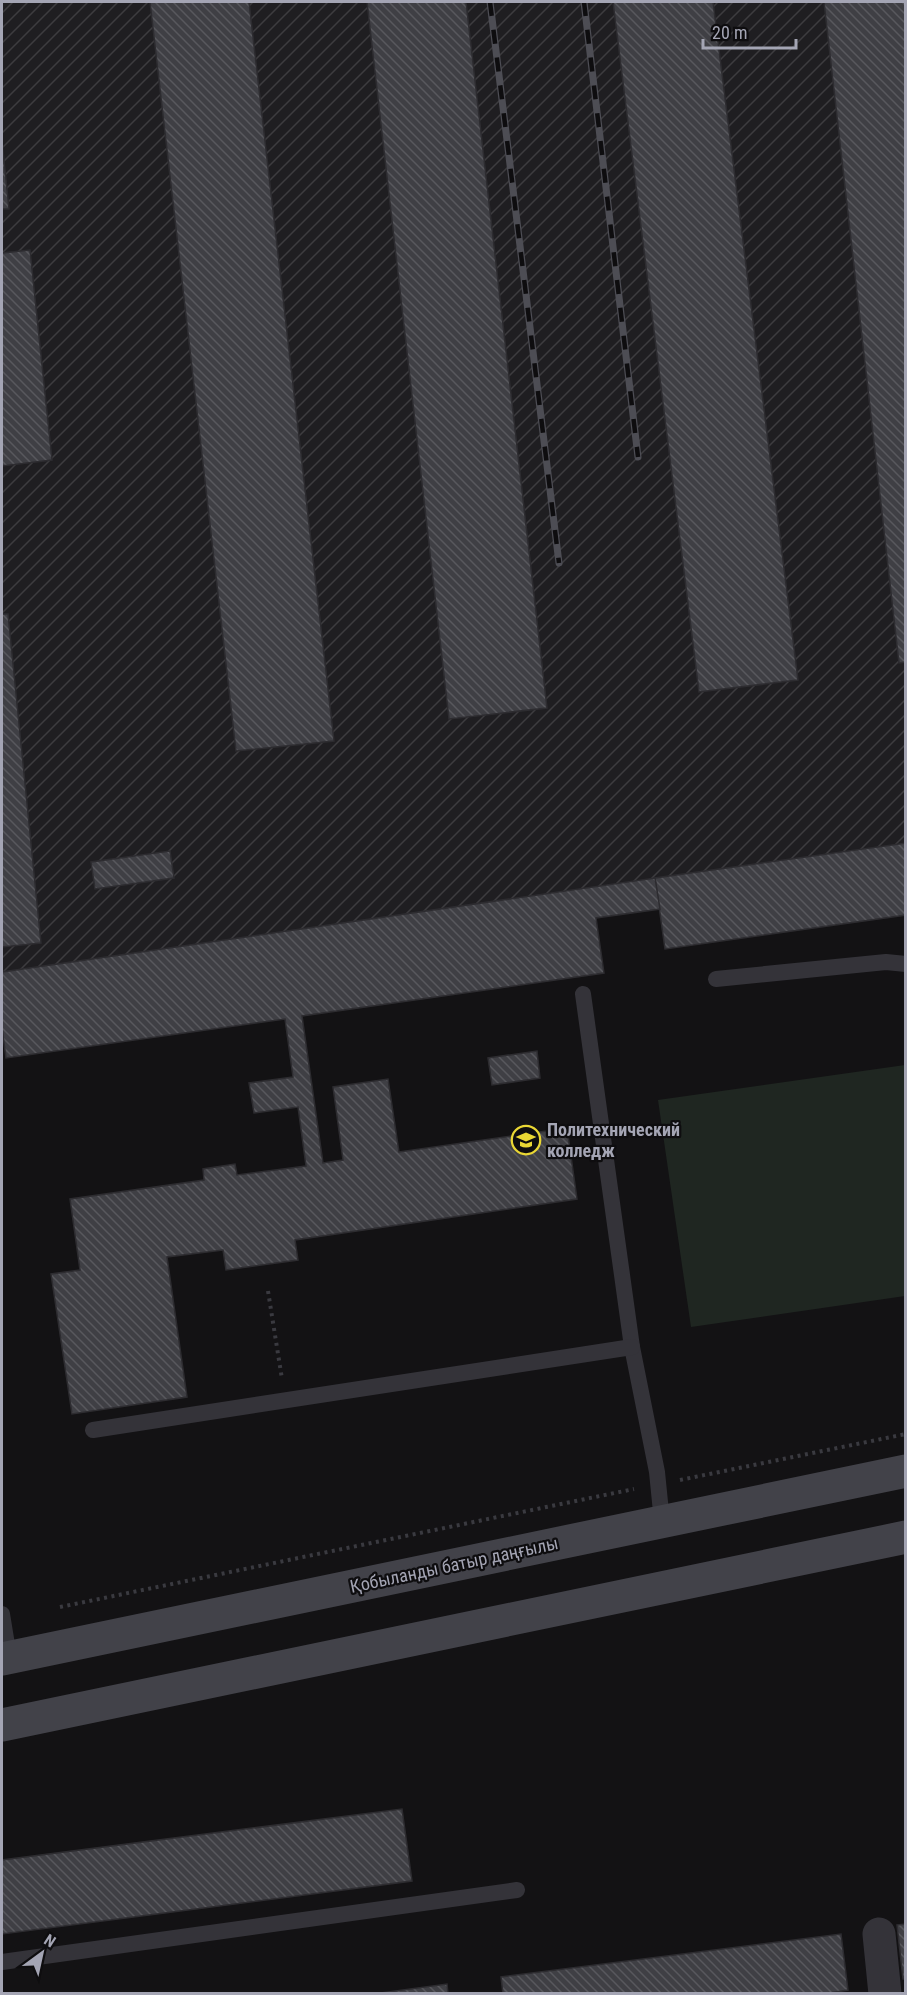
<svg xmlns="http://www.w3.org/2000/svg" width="907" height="1995" font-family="'Roboto Condensed',sans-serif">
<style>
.industrial{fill:url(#industrial-furrows)}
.pitch{fill:#1f2621}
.building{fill:url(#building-back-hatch);stroke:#2d2c30;stroke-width:1.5}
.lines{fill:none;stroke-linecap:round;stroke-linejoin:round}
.path{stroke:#3a3a40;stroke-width:4;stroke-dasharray:3 4.5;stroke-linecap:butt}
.lane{stroke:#343339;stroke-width:16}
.street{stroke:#343339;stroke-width:33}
.secondary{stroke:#424249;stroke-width:33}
.rail-casing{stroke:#4d4d54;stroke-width:7}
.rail{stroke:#0e0d0f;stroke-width:4.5;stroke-dasharray:14;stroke-linecap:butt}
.labels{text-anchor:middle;stroke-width:4.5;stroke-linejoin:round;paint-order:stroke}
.poi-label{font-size:18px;font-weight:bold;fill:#a4a5b4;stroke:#0e0d0f;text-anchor:start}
.street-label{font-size:18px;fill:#a4a5b4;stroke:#0e0d0f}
</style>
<defs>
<pattern id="industrial-furrows" width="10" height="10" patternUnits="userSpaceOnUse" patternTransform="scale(1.5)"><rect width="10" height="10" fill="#1f1e21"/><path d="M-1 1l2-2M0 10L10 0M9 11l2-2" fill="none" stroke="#3d3c3f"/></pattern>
<pattern id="building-back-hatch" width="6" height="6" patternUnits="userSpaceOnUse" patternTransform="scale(1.5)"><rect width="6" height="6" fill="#3f3f44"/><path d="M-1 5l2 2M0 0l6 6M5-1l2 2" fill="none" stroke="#58585d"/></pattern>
</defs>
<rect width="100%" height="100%" fill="#131214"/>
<!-- industrial -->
<polygon class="industrial" points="2,2 905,2 905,843 2,972"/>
<!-- pitch -->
<polygon class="pitch" points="905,1065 905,1296 691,1327 658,1100"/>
<!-- building -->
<g class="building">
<polygon points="150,2 249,2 334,741 236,751"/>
<polygon points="367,2 466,2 547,708 449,719"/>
<polygon points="613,2 713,2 798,680 699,692"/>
<polygon points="824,2 906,2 906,662 899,663"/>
<polygon points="2,141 9,209 2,209"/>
<polygon points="30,250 52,460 2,466 2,253"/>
<polygon points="2,614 8,614 41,943 2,947"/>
<polygon points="906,843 906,915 665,949 655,878"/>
<polygon points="170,851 174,878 95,889 91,862"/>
<polygon points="655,878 660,909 596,918 604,973 302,1016 323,1163 343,1160 333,1087 388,1079 399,1152 567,1128 577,1199 295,1240 298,1260 226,1270 223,1250 167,1257 187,1397 72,1414 51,1274 80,1270 70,1199 204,1180 203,1169 235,1164 237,1175 306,1166 298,1107 254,1113 249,1083 293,1077 285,1019 6,1058 2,1028 2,972"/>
<polygon points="537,1051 540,1078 492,1085 488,1058"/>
<polygon points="402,1809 412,1881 2,1934 2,1860"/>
<polygon points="906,1924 906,1979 903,1979 897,1925"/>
<polygon points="841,1934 848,1990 823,1994 503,1994 501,1977"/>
<polygon points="447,1984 448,1994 373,1994"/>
</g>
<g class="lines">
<!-- path -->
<g class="path">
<polyline points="268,1291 282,1379"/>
<polyline points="680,1480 906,1434"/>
<polyline points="60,1607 634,1489"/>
</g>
<!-- lane -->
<g class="lane">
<polyline points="716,979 886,962 906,964"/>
<polyline points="583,994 632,1347 657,1472 662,1522"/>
<polyline points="93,1430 632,1347"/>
<polyline points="2,1614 9,1657"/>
<polyline points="2,1962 517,1890"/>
</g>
<!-- street -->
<polyline class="street" points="879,1934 885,1994"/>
<!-- secondary -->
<g class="secondary">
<polyline points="2,1659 906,1471"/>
<polyline points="2,1725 906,1537"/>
</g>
<!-- rail casing -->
<g class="rail-casing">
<g id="rail">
<polyline points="490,2 559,563"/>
<polyline points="584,2 638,457"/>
</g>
</g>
<!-- rail -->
<use href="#rail" class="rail"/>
</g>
<!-- icons -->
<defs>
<g id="university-ring" transform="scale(1.5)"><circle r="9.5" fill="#0e0d0f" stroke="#ead734" stroke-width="1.5"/><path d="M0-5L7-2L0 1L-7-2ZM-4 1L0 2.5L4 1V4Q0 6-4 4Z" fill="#ead734"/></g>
</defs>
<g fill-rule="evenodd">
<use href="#university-ring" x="526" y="1140"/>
</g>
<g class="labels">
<!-- poi labels -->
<g class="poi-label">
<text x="547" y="1136">Политехнический<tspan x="547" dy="21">колледж</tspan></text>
</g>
<!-- street labels -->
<g class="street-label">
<text transform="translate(454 1565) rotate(-12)" y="6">Қобыланды батыр даңғылы</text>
</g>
</g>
<!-- border -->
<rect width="907" height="1995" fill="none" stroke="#a4a5b4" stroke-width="6"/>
<!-- north arrow -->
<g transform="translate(42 1953) rotate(33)" stroke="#0e0d0f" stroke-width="4.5" paint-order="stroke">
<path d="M0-4.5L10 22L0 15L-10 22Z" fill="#a4a5b4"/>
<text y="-9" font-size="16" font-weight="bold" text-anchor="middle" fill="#a4a5b4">N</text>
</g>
<!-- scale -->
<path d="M703 39v9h93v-9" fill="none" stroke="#a4a5b4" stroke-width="3"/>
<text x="712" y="39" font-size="18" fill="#a4a5b4" stroke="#0e0d0f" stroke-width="4.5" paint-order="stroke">20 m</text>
</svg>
